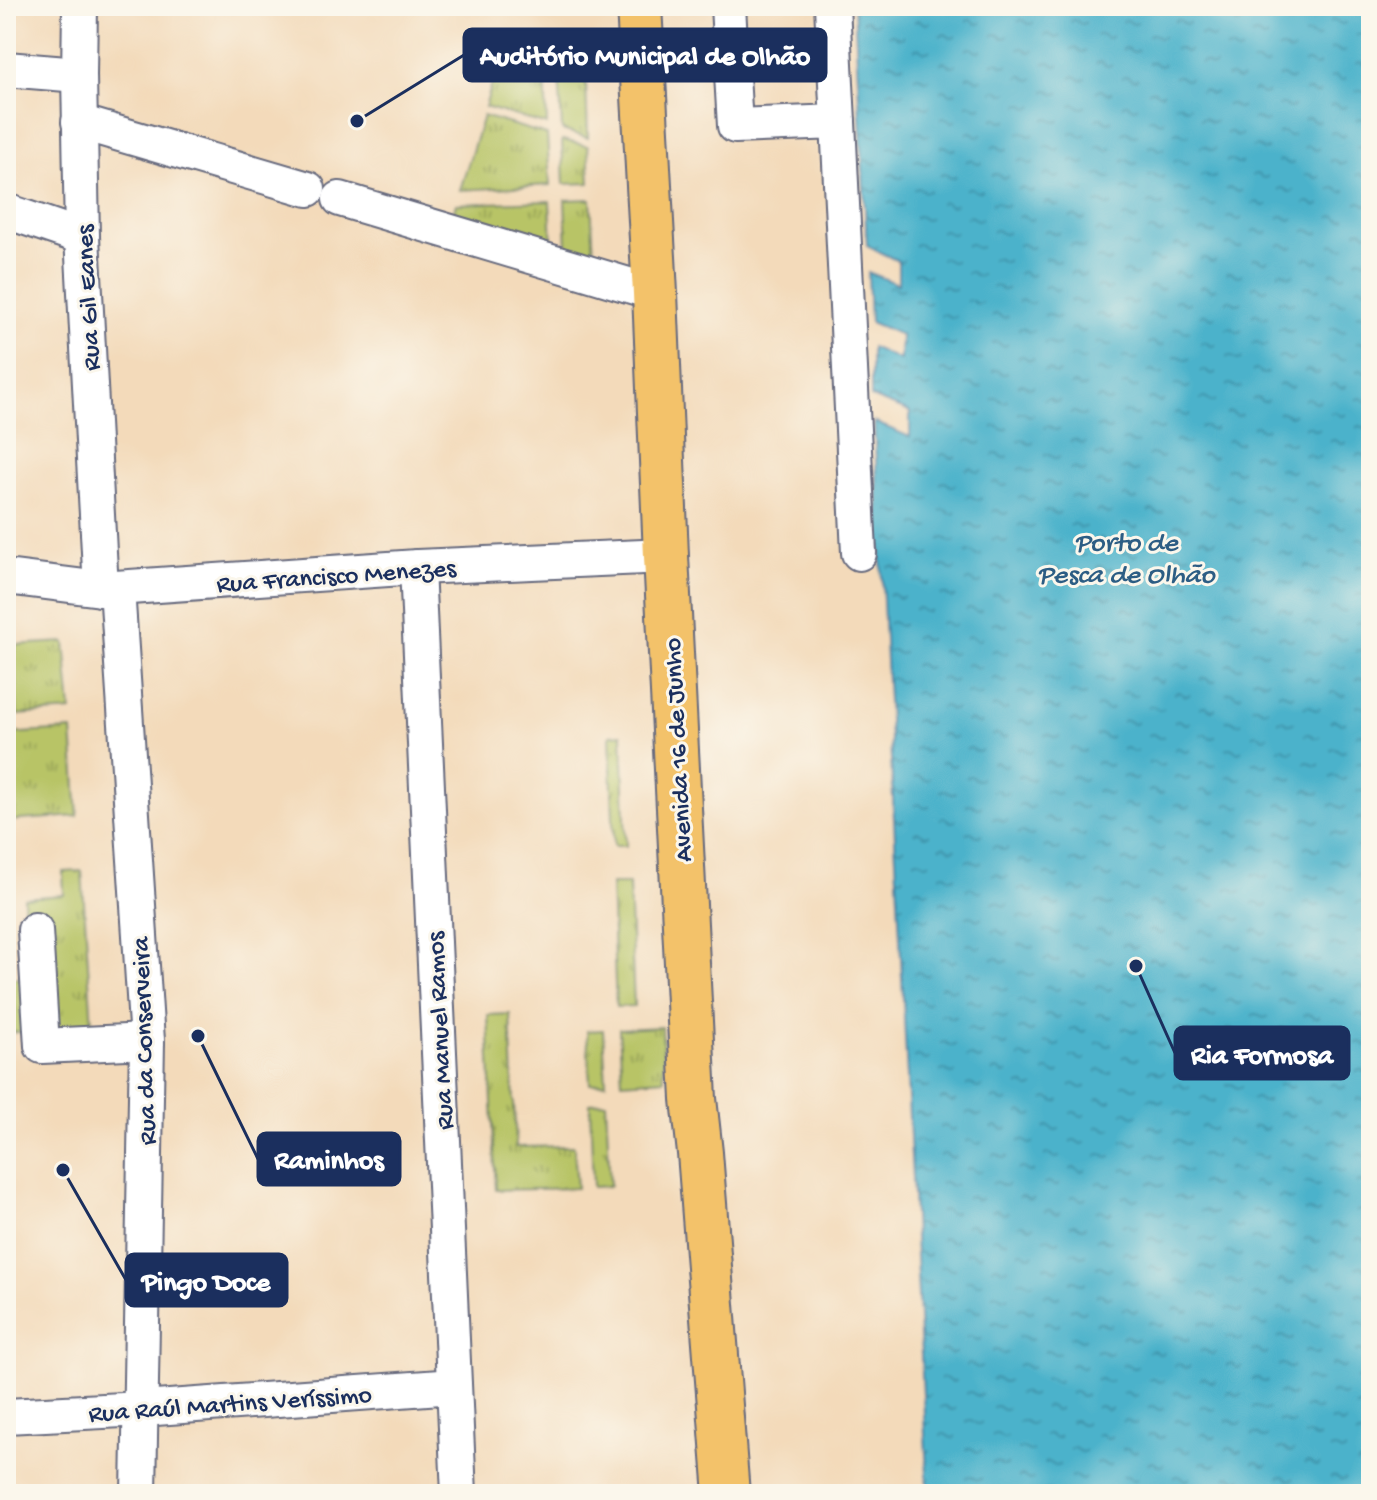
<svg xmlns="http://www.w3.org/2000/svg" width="1377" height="1500" font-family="'Gochi Hand',sans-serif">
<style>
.grass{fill:url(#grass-tufts);stroke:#6a7a62;stroke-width:2}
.water{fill:url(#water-ripples);stroke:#347094;stroke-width:2}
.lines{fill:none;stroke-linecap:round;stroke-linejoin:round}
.minor-casing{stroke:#676b7e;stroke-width:38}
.major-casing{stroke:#676b7e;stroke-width:48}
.minor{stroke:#fff;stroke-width:34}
.major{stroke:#f3c26a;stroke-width:44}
.labels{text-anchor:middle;stroke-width:6;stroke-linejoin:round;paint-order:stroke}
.street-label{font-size:26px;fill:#1b2f5e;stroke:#fbf7ec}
.water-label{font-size:28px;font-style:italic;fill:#2c5d84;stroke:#fbf7ec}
.leader{fill:none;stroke:#1b2f5e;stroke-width:3}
.callout-dot{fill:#1b2f5e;stroke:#fbf7ec;stroke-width:3}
.callout{fill:#1b2f5e;stroke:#1b2f5e;stroke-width:3}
.callout-label{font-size:28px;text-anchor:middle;font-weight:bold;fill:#fff}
</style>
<defs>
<pattern id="grass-tufts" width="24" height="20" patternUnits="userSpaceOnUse" patternTransform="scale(2)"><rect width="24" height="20" fill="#b8c466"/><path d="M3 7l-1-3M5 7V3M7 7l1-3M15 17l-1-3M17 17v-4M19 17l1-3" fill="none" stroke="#95a057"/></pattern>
<pattern id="water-ripples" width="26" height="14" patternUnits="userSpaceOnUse" patternTransform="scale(2)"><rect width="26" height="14" fill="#4cb2cb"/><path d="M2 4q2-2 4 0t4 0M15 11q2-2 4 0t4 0" fill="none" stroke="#3e91a8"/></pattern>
</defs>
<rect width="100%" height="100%" fill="#fbf7ec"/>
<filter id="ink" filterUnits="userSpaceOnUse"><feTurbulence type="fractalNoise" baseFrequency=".0125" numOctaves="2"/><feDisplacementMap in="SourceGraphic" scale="16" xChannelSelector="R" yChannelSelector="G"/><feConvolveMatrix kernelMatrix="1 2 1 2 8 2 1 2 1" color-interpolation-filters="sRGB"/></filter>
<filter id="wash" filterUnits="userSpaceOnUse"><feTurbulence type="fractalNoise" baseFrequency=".006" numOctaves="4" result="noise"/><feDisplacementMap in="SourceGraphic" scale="32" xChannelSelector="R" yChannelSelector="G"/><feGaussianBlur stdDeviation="1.8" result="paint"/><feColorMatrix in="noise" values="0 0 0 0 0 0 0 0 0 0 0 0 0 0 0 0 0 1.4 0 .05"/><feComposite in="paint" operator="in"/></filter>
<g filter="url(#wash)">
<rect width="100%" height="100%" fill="#f3daba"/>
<!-- grass -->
<g class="grass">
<polygon points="507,34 544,45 547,125 485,107"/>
<polygon points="558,49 585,57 588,138 562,130"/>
<polygon points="483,116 547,135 550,185 460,190"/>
<polygon points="562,140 588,146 590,183 564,184"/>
<polygon points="591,199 594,258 567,249 565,200"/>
<polygon points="550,201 552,245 452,216 456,204"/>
<polygon points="65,642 71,711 17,715 13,645"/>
<polygon points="72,730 78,816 6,821 6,734"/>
<polygon points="622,734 626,846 614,846 610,735"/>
<polygon points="82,871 92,1026 51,1029 25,931 24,898 64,895 63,872"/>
<polygon points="611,884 629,884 634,1006 616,1007"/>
<polygon points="28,977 31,1031 6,1033 6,979"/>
<polygon points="510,1014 516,1147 574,1146 577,1188 496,1190 488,1015"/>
<polygon points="662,1027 664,1079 622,1082 619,1029"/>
<polygon points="603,1030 606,1083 590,1084 587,1031"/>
<polygon points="606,1102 610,1186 593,1187 590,1103"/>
</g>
<!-- water -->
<polygon class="water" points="854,6 1371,6 1371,1494 928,1494 874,422 910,437 910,412 871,397 871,347 900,360 901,335 870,322 868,272 898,284 898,261 867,246"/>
</g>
<g filter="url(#ink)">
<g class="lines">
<!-- minor casing -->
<g class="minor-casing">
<g id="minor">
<polyline points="80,6 79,75 82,237 101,589"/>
<polyline points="728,6 735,126 838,122 859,553"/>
<polyline points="832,6 838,122"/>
<polyline points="6,69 79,75"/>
<polyline points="79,122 308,189"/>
<polyline points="340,199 655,293"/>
<polyline points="6,211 82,237"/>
<polyline points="417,567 459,1494"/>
<polyline points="6,577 101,589 417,567 666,556"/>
<polyline points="117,588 147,1041 139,1494"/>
<polyline points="35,930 42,1046 147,1041"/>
<polyline points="6,1416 142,1409 454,1386"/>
</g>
</g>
<!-- major casing -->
<g class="major-casing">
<polyline id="major" points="639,6 655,293 666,556 694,1099 700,1153 727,1494"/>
</g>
<!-- minor -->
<use href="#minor" class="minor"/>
<!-- major -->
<use href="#major" class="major"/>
</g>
</g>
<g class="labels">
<!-- street labels -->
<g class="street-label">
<text transform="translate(86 298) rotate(-93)" y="9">Rua Gil Eanes</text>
<text transform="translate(336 574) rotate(-4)" y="9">Rua Francisco Menezes</text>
<text transform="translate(676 750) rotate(-93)" y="9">Avenida 16 de Junho</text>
<text transform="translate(438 1031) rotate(-93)" y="9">Rua Manuel Ramos</text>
<text transform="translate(142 1041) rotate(-92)" y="9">Rua da Conserveira</text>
<text transform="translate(230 1402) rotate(-4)" y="9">Rua Raúl Martins Veríssimo</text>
</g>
<!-- water labels -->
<g class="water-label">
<text x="1126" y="550">Porto de<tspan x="1126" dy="32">Pesca de Olhão</tspan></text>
</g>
</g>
<!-- callouts -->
<path class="leader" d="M357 121L464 55M1136 966L1175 1053M198 1036L258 1159M63 1170L126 1280"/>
<g class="callout-dot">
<circle cx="357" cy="121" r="8"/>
<circle cx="1136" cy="966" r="8"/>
<circle cx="198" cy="1036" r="8"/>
<circle cx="63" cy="1170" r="8"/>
</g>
<g class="callout">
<rect x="464" y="29" width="362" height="52" rx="8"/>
<rect x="1175" y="1027" width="174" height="52" rx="8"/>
<rect x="258" y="1133" width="142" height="52" rx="8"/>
<rect x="126" y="1254" width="161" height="52" rx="8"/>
</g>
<g class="callout-label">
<text x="645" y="64">Auditório Municipal de Olhão</text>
<text x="1262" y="1063">Ria Formosa</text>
<text x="329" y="1168">Raminhos</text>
<text x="206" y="1290">Pingo Doce</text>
</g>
<!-- margin -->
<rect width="1377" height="1500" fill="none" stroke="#fbf7ec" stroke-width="32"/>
</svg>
